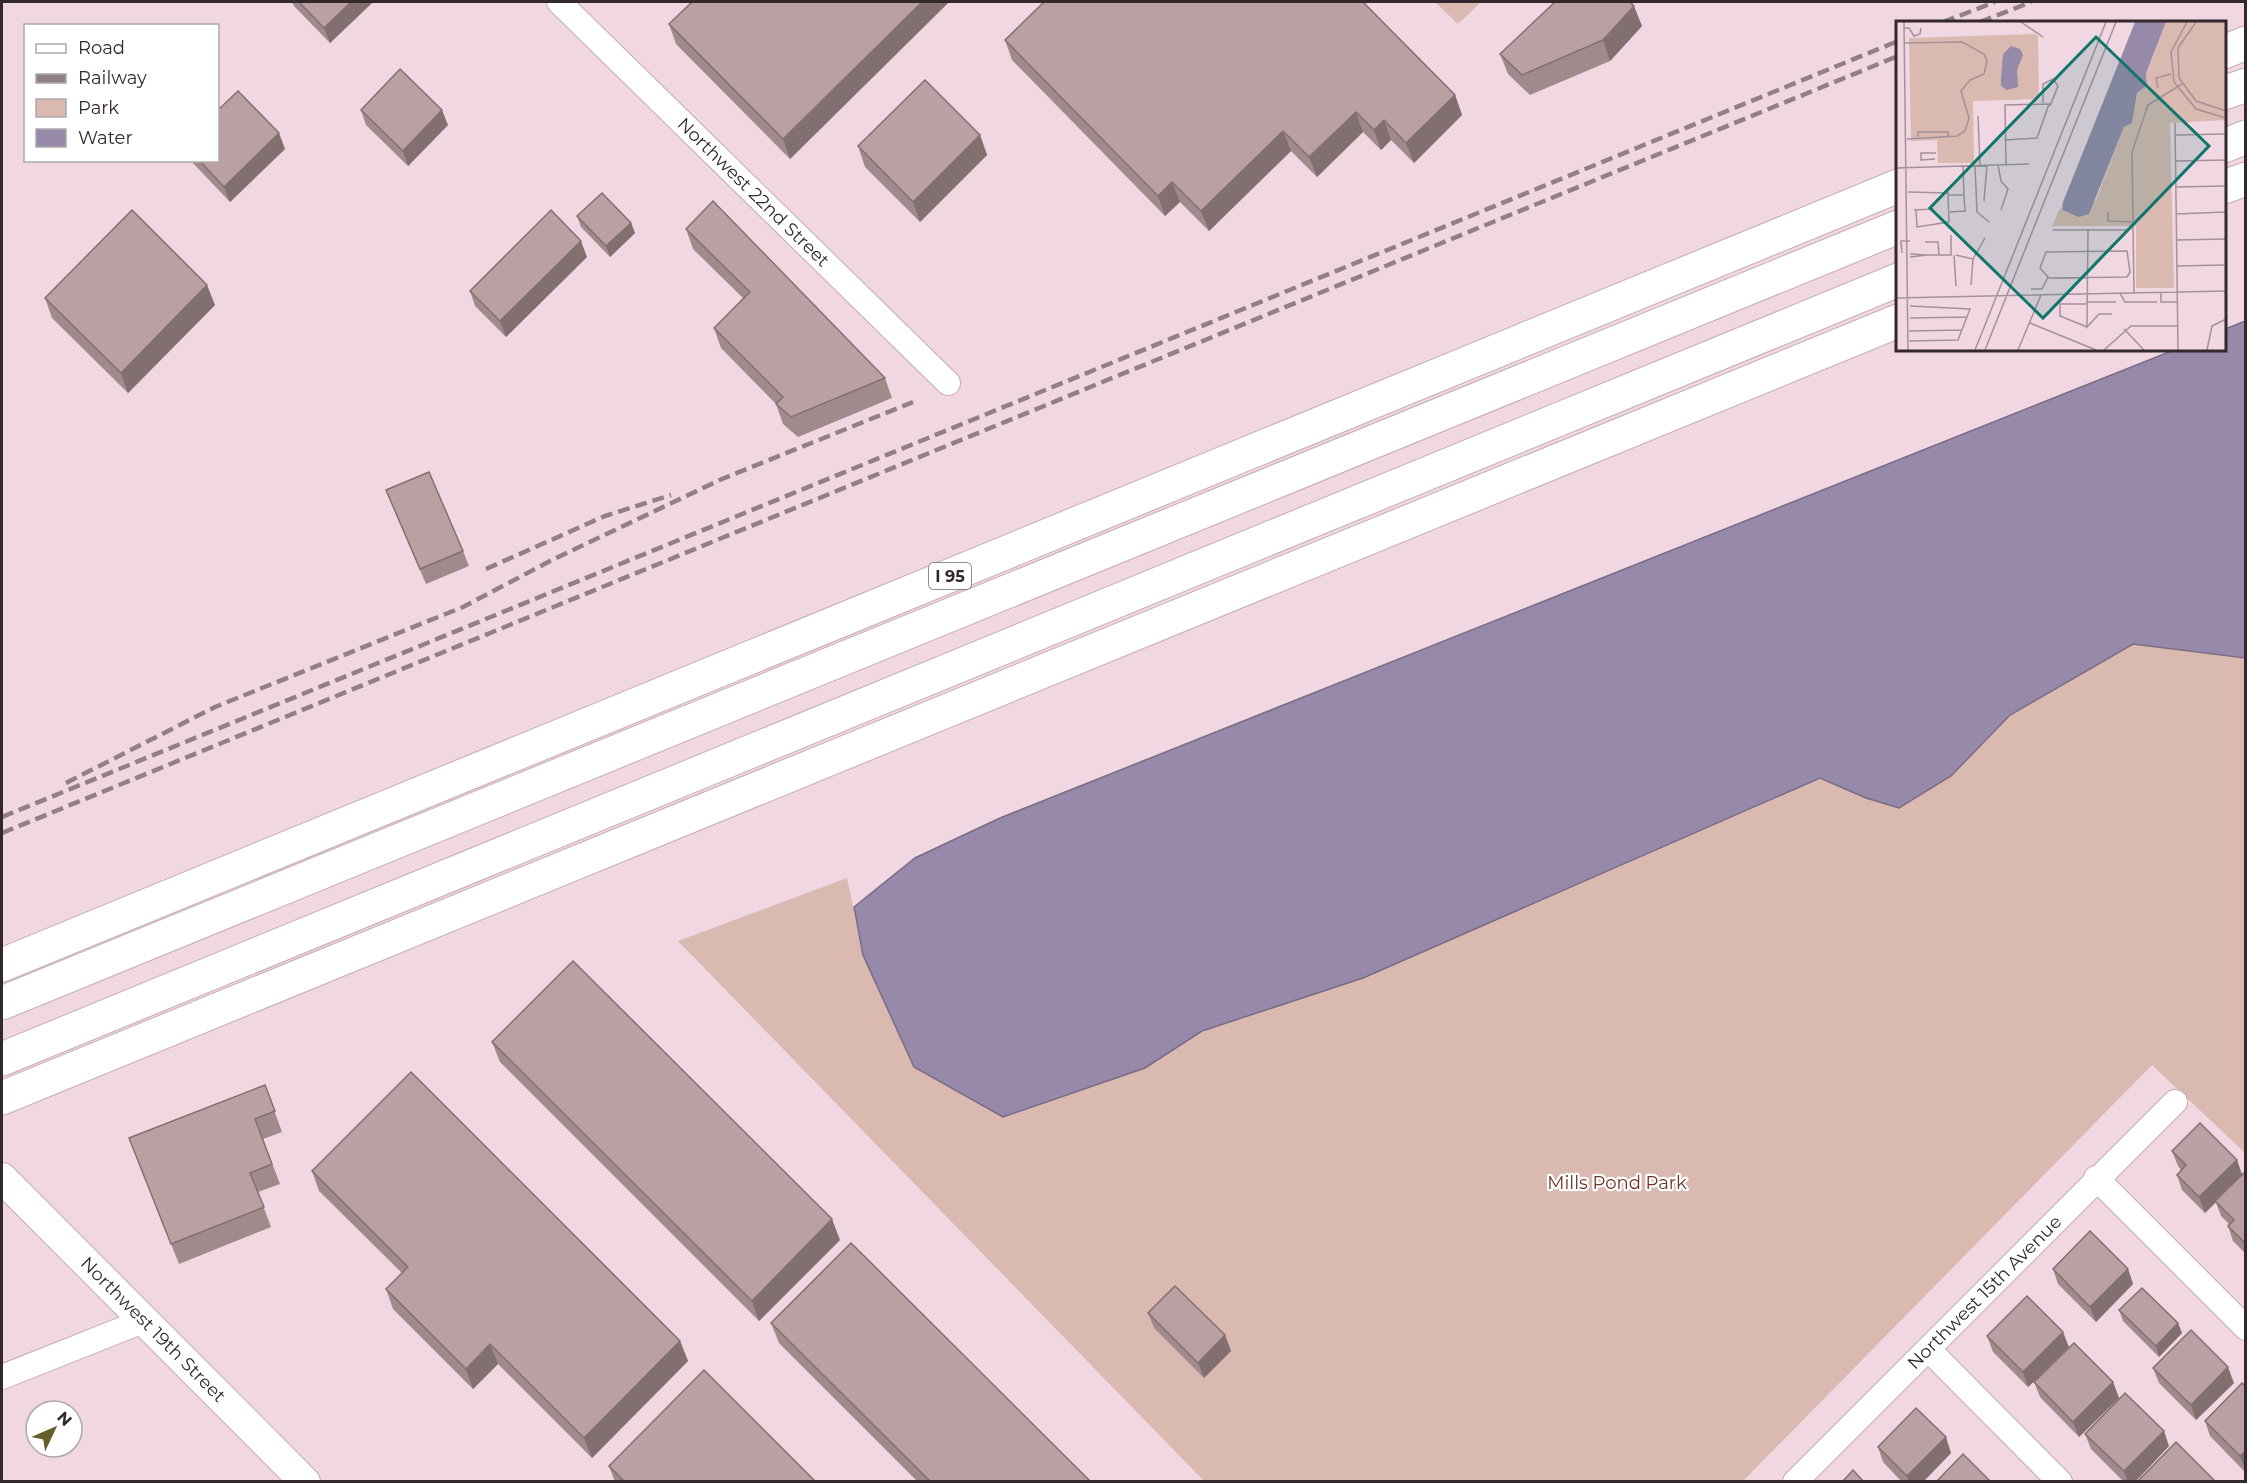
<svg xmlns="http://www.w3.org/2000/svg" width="2247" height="1483" font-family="Montserrat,sans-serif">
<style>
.green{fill:#dab9b0}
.water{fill:#9789a9;stroke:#796c84;stroke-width:1.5}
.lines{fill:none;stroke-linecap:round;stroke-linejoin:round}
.minor-casing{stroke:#c4acb6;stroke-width:26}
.tertiary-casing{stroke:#c4acb6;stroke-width:32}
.motorway-casing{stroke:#c4acb6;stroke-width:35}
.minor{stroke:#fff;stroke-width:24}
.tertiary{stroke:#fff;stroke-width:30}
.motorway{stroke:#fff;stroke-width:33}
.rail{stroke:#928088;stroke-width:4.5;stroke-dasharray:12 6;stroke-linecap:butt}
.wall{fill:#a08a8b}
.shaded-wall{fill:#827071}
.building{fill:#baa0a2;stroke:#827071;stroke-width:1.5}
.labels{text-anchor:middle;stroke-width:4.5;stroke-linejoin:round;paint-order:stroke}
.shield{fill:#fff;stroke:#70696c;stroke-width:1.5}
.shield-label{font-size:16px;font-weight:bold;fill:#33292d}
.street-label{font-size:18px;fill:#33292d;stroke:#fff}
.park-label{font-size:18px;fill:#6b3629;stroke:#fff}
.inset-road{fill:none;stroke:#a4919a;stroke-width:1.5}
.view{fill:#0f766e;fill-opacity:0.15;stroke:#0f766e;stroke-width:3}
.inset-edge{fill:none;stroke:#33292d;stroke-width:3}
</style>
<rect width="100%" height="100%" fill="#f0d7e2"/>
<!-- green -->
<g class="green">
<polygon points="1435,2 1481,2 1458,24"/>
<polygon points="2133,644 2245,658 2245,1153 2152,1065 1743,1481 1204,1481 678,941 847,878 863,955 1145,1068 1202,1031 1820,778 1866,798 1899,808 1951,776 2010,715"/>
</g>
<!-- water -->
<polygon class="water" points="2245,321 2245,658 2133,644 2010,715 1951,776 1899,808 1866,798 1820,778 1363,978 1202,1031 1145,1068 1003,1117 914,1067 863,955 854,907 915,858 1000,818 2174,350 2224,350 2225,329"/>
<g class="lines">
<!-- minor casing -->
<g class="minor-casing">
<g id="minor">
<path id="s1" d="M559 2 948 383"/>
<polyline points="2096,1178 2246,1328"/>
<polyline points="1928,1349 2060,1482"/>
<polyline points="2,1377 143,1321"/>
<path id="s2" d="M1795 1482 2175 1102"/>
</g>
</g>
<!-- tertiary casing -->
<g class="tertiary-casing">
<g id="tertiary">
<path id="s3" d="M2 1178 305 1482"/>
</g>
</g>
<!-- motorway casing -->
<g class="motorway-casing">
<g id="motorway">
<polyline points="2224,52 2246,43"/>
<polyline points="2224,93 2246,85"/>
<polyline points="2224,146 2246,137"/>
<polyline points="2224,187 2246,179"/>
<polyline points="2,965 1898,186"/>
<polyline points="2,1003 1898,227"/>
<polyline points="2,1059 1898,280"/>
<polyline points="2,1098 1898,321"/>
</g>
</g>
<!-- minor -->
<use href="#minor" class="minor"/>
<!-- tertiary -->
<use href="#tertiary" class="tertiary"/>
<!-- motorway -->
<use href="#motorway" class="motorway"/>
<!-- rail -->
<g class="rail">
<polyline points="1943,22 1995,2"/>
<polyline points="1980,22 2031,2"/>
<polyline points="486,569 605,516 671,495"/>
<polyline points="66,783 215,707 463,607 552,560 722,479 913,402"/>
<polyline points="2,817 1898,41"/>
<polyline points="2,833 1898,56"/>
</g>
</g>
<!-- wall -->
<g class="wall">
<polygon points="292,2 373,2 330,43 294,6"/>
<polygon points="949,2 790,159 676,44 669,24"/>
<polygon points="1642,26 1610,61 1530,95 1508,74 1500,54"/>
<polygon points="1005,40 1455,95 1462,115 1414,163 1391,140 1381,150 1363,132 1317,177 1291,151 1209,231 1180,202 1165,216 1012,60"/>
<polygon points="361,110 448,125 408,166 366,125"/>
<polygon points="980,135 987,155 920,222 865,167 858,146"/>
<polygon points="285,149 230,202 190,160 218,160"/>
<polygon points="577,216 631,223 635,233 610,257 581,227"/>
<polygon points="686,229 885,378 892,398 798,437 783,424 776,404 721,348 714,328 743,298 693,249"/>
<polygon points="587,257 506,337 475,306 470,291"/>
<polygon points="45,298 215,305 128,393 52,318"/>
<polygon points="386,490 463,551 469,566 426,584"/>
<polygon points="492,1042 840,1240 759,1321 500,1062"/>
<polygon points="265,1085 282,1132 263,1139 280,1184 258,1192 271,1227 179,1264 129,1138"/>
<polygon points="2172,1151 2237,1160 2242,1174 2246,1171 2246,1254 2233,1241 2228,1226 2229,1224 2221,1216 2216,1202 2205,1213 2182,1190 2177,1175 2181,1170 2178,1166"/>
<polygon points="312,1171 680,1341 688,1361 592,1458 498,1364 473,1389 393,1309 386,1289 402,1273 319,1191"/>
<polygon points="2053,1269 2128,1269 2133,1284 2096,1322 2058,1284"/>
<polygon points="2119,1310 2178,1323 2182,1333 2159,1357 2123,1321"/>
<polygon points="1148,1313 1225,1335 1231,1351 1204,1378 1154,1328"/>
<polygon points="771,1323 1091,1482 918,1482 779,1343"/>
<polygon points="1987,1336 2069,1347 2028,1387 1993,1352"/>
<polygon points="2153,1368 2234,1383 2196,1420 2159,1383"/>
<polygon points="2034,1382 2113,1382 2119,1398 2079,1437 2040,1397"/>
<polygon points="2246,1387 2245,1472 2210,1436 2205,1421"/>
<polygon points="2085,1434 2169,1446 2135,1482 2124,1482 2091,1449"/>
<polygon points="1878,1447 1951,1453 1923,1482 1902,1482 1883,1462"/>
<polygon points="609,1466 816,1482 615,1482"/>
</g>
<!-- shaded-wall -->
<g class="shaded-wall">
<polygon points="351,2 373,2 330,43 324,28"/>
<polygon points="922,2 949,2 790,159 783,139"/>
<polygon points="1634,6 1642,26 1610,61 1603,40"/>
<polygon points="1455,95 1462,115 1414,163 1406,143"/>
<polygon points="442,110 448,125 408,166 403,151"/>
<polygon points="1356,112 1363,132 1317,177 1309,157"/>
<polygon points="1384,120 1391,140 1381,150 1374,130"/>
<polygon points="1283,131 1291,151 1209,231 1201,211"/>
<polygon points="279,133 285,149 230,202 224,187"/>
<polygon points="980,135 987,155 920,222 913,202"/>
<polygon points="1172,182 1180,202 1165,216 1158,196"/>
<polygon points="631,223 635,233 610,257 606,246"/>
<polygon points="581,241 587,257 506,337 500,321"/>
<polygon points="207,285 215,305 128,393 121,373"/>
<polygon points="2237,1160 2242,1176 2205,1213 2199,1197"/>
<polygon points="832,1219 840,1240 759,1321 752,1301"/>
<polygon points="2128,1269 2133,1284 2096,1322 2090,1307"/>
<polygon points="2178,1323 2182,1333 2159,1357 2156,1346"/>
<polygon points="2063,1332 2069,1347 2028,1387 2023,1372"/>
<polygon points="1225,1335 1231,1351 1204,1378 1198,1363"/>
<polygon points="680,1341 688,1361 592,1458 584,1438"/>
<polygon points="490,1344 498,1364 473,1389 466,1369"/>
<polygon points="2228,1367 2234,1383 2196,1420 2191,1405"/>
<polygon points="2113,1382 2119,1398 2079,1437 2073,1422"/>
<polygon points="2164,1431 2169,1446 2135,1482 2128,1482 2124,1471"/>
<polygon points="1946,1437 1951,1453 1923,1482 1909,1482 1907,1476"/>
<polygon points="2246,1451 2246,1471 2240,1456"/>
</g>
<!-- building -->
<g class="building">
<polygon points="299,2 351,2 324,28"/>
<polygon points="692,2 922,2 783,139 669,24"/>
<polygon points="1044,2 1363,2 1455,95 1406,143 1384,120 1374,130 1356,112 1309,157 1283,131 1201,211 1172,182 1158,196 1005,40"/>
<polygon points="1555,2 1630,2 1634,6 1603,40 1522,75 1500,54"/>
<polygon points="400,69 442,110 403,151 361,110"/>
<polygon points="925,80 980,135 913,202 858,146"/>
<polygon points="238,91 279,133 224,187 199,160 218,160 218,110"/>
<polygon points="602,193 631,223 606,246 577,216"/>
<polygon points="713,201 885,378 791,417 776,404 783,397 714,328 750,292 686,229"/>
<polygon points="132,210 207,285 121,373 45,298"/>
<polygon points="551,210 581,241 500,321 470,291"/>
<polygon points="429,472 463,551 420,569 386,490"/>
<polygon points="573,961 832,1219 752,1301 492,1042"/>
<polygon points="411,1072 680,1341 584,1438 490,1344 466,1369 386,1289 408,1267 312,1171"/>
<polygon points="265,1085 275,1111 255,1119 272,1164 250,1173 264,1207 171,1244 129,1138"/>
<polygon points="2200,1123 2237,1160 2199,1197 2177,1175 2186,1165 2172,1151"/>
<polygon points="2246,1171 2246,1244 2228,1226 2234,1220 2215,1201"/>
<polygon points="2090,1231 2128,1269 2090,1307 2053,1269"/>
<polygon points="851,1243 1091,1482 931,1482 771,1323"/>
<polygon points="1175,1286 1225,1335 1198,1363 1148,1313"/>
<polygon points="2142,1288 2178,1323 2156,1346 2119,1310"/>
<polygon points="2027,1296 2063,1332 2023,1372 1987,1336"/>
<polygon points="2191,1330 2228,1367 2191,1405 2153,1368"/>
<polygon points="2074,1343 2113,1382 2073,1422 2034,1382"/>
<polygon points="704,1370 816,1482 625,1482 609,1466"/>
<polygon points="2242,1383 2246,1387 2246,1451 2240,1456 2205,1421"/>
<polygon points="2125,1393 2164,1431 2124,1471 2085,1434"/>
<polygon points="1916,1408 1946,1437 1907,1476 1878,1447"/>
<polygon points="2176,1442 2215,1481 2215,1482 2137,1482"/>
<polygon points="1963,1454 1991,1482 1936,1482"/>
<polygon points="1853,1470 1864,1482 1842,1482"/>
</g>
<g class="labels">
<!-- shield labels -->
<rect class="shield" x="929" y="563" width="42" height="26" rx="4.5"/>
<g class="shield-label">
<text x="950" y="582">I 95</text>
</g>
<!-- street labels -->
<g class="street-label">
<text dy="6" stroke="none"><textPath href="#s1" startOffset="272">Northwest 22nd Street</textPath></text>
<text dy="6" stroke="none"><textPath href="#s2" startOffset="268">Northwest 15th Avenue</textPath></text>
<text dy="6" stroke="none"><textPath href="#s3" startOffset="214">Northwest 19th Street</textPath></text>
</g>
<!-- park labels -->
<g class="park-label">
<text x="1617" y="1189">Mills Pond Park</text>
</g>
</g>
<!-- overview -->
<g transform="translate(1896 21)">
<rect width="330" height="330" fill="#f0d7e2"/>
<path d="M270 1H330V99L274 102 278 267H240V205H156L164 187 171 192 200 179 228 106 237 95 241 72 251 64 250 52ZM138 13 142 15 143 78 77 80 78 142H42L41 119 15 120 13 17Z" fill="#dab9b0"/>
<path d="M239 1H270L250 52 251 64 241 72 236 102 228 106 193 193 183 196 166 189 167 181ZM115 25 124 28 127 34 121 49 122 66 111 69 105 65V57L107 33Z" fill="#9789a9"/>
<path class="inset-road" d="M8 1 12 329M125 1 147 16M291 1 275 31 278 61 300 88 330 97M300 1 282 27 283 57 300 80 330 90M8 7H13L18 15 24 13 25 7M8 22 66 21 88 33 91 40 88 53 74 59 65 70 73 97 69 110 61 115 11 118M262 67 260 57 275 53M147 82V63L157 58 162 65 154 85M82 95 84 144M279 102 282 329M279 114 330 113M22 116V111H52V116M109 119 141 117 153 83 109 84V86L110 144M39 138 25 139V132H40M279 140 330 139M102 144 105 160 112 168 105 189M79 145 81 191 93 201M0 147 133 143M280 166 330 165M12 171 52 172 53 201 21 206 20 188M53 174H68L67 145M88 180 91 144M18 189 37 188M54 191 69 190 68 174M212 191V200L236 201M280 193 330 191M157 209H231M192 209 191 306 203 293H216M280 219 330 218M29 221H42L43 234M231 230 234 251 231 256 153 257 144 247 150 231ZM6 232 5 220H14M31 234H55V214M58 234 60 265M60 234 77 238 75 264M14 236 31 234 14 233M77 238 89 217M281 245 328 244M135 268H146L152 256M265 271V281H281M224 272 229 281H261M238 272 236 131 252 84 286 63M0 277 330 270M190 281H220M190 283H164V295L191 306M14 297 71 296M134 302 200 329M228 308 248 329M13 310 66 309M13 320 62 319 74 288 14 285M79 329 210 1M89 329 220 1M122 329 145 274M208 329 235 305H281M311 329 316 305 330 298"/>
<path class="view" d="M200 16 313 125 147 297 34 187Z"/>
<rect width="330" height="330" class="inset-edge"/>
</g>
<!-- border -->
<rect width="2247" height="1483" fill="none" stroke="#33292d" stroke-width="6"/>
<!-- legend -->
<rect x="24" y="24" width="195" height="138" fill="#ffffff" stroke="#ada9ab" stroke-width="1.5"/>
<rect x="36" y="44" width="30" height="9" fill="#ffffff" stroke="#ada9ab" stroke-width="1.5"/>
<text x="78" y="54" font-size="18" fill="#33292d">Road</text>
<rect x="36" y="74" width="30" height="9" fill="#928088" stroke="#ada9ab" stroke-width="1.5"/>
<text x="78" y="84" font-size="18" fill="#33292d">Railway</text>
<rect x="36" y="99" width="30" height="18" fill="#dab9b0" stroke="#ada9ab" stroke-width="1.5"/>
<text x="78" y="114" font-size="18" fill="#33292d">Park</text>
<rect x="36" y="129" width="30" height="18" fill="#9789a9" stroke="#ada9ab" stroke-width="1.5"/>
<text x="78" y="144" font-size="18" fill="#33292d">Water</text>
<!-- north arrow -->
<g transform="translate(54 1429) rotate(46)"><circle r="28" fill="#ffffff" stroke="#ada9ab" stroke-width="1.5"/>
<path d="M0-4.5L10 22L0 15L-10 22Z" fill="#645f2b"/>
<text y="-9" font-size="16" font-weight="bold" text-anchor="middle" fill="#33292d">N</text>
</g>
</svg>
